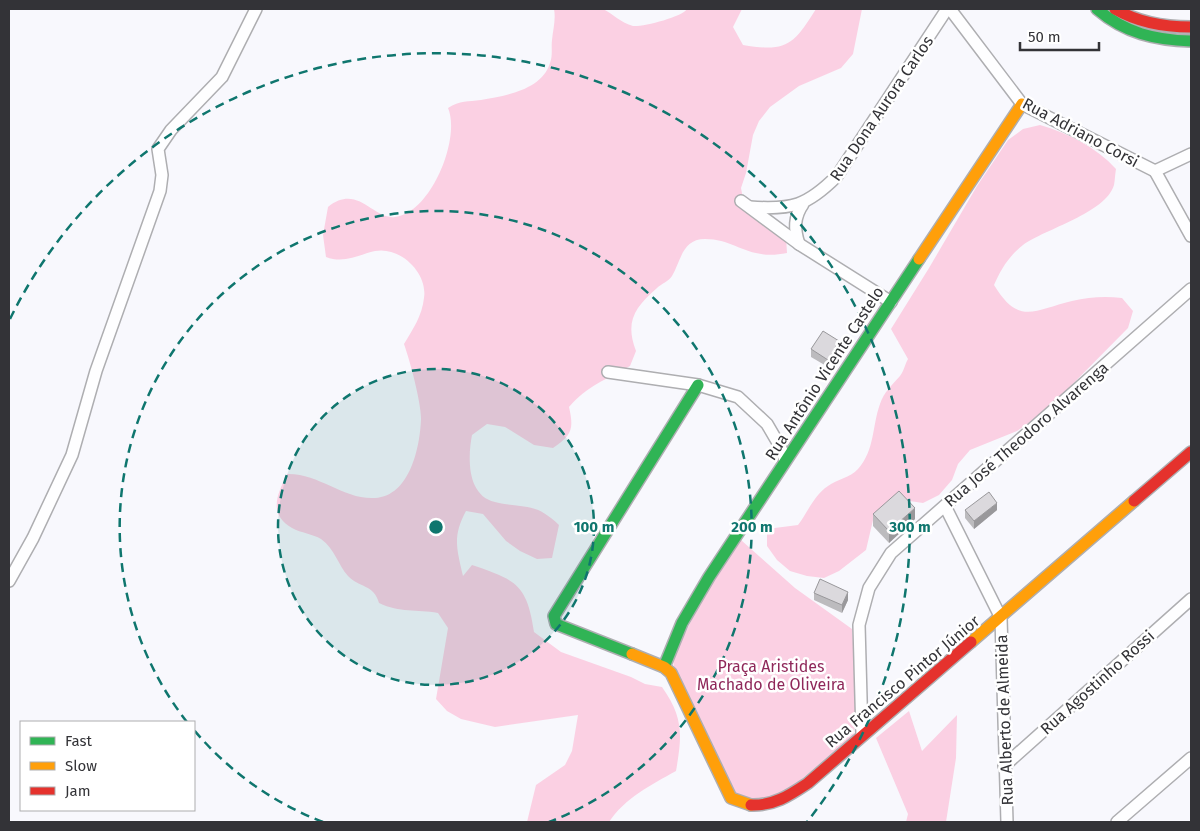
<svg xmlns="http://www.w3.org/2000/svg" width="1200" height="831" font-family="'Fira Sans',sans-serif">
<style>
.green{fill:#fbd0e3}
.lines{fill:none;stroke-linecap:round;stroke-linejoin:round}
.street-casing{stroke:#aeaeb1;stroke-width:14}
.fast-casing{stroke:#aeaeb1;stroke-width:14}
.slow-casing{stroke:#aeaeb1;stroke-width:14}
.jam-casing{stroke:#aeaeb1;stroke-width:14}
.street{stroke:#fefeff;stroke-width:11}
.fast{stroke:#30b455;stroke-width:11}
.slow{stroke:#ff9f0a;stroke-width:11}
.jam{stroke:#e5322d;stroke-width:11}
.wall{fill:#bcbbbe}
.shaded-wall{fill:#99989b}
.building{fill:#dbd9dd;stroke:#99989b}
.ring{fill:none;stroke:#0f766e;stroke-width:2.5;stroke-dasharray:9 6}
.labels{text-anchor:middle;stroke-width:5;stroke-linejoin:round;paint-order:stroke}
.street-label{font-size:16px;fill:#333337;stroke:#fff}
.park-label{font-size:16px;fill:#8f285a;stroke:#fff}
.centre{fill:#0f766e;stroke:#fff;stroke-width:2.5}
.ring-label{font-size:15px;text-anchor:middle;font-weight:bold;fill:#0f766e;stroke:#fff;stroke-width:5;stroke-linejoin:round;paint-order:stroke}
</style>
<rect width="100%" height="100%" fill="#f8f8fd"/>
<!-- green -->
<g class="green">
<path d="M554 9C561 9 599 7 603 9 613 14 621 23 633 26 643 27 682 17 687 9H742L733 27 743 45C786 52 793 46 816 9H862L853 54 841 68 799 86 770 107 759 121 753 135 746 173 741 188 744 204 786 237 787 253C748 261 736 239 705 239 682 239 681 261 672 276 669 281 661 284 657 288 634 308 625 322 636 351L630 366C607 379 587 386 569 407 574 429 572 435 553 448L534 445 505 427 487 424 472 435C468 456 466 495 495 502 524 509 534 501 559 525L552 558 537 559 520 551 506 541 483 514 466 511C452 537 457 549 463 576L472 565C516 580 527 584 534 632L561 652 631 677 645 684 662 687C684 718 682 736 676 771 651 785 625 798 609 822H527L536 785 565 765 572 751 578 715 495 727 461 719 447 711 436 699 448 628 438 613C416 609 400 613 379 603 374 584 359 588 348 576 338 565 335 549 321 539 313 534 301 533 292 528 268 514 277 495 287 474 319 473 344 500 375 498 410 496 420 447 421 419 421 402 410 361 404 344 413 329 422 316 424 298 428 273 400 246 375 251 358 255 344 264 326 257L323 235 328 207C358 183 373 220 395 217 431 213 461 138 448 108 460 100 468 102 481 100 505 96 542 90 550 63 553 55 551 48 552 40 553 30 556 19 554 9Z"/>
<path d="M1040 125C1068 133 1096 147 1116 169 1115 174 1115 180 1114 185 1106 213 1045 229 1023 245 1009 256 1001 269 994 285 1019 326 1034 310 1072 301 1089 297 1105 296 1122 298L1133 311 1128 328 1046 411 1017 431 970 450 958 464 952 480 939 495 923 503 896 499 873 520 866 550 839 571 824 578 807 576 790 571 777 560 767 546V529L798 525C808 512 814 495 828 486 837 479 850 478 858 469 875 450 872 426 880 404 884 392 892 385 900 376 904 371 905 364 908 359L891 329 929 268 977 186 1008 140 1023 129Z"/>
<polygon points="741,540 795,588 852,629 858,711 853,736 791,788 759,801 733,792 674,670 673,658 700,603"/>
<polygon points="909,711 922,751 957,715 956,758 946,822 906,822 908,814 876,738"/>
</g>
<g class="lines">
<!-- street casing -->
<g class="street-casing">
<g id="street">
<polyline points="950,9 1022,104 1155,171 1191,154"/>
<polyline points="1155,171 1191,236"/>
<polyline points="741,201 799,244 891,302"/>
<path d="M750 207C792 210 807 206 837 176L947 9"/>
<path d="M799 244C794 229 794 217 803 204"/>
<polyline points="608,372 698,385 738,397 767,424 781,448 785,461"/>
<polyline points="945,506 1001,618 1007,822"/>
<polyline points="9,581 33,538 72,455 96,371 160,191 162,175 158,149 171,130 222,77 256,9"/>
<polyline points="862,735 859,625 869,588 891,553 1191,289"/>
<polyline points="1004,766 1191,599"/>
<polyline points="1117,822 1191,758"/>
</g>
</g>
<!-- fast casing -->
<g class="fast-casing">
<g id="fast">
<path d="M1097 9C1125 33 1155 40 1191 41"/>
<polyline points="632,654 556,624 554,616 698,385"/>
<polyline points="664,667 682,623 709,577 919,259"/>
</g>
</g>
<!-- slow casing -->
<g class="slow-casing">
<g id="slow">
<polyline points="919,259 1022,104"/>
<polyline points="971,642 1134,501"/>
<polyline points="632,654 664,667 671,673 731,798 751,805"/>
</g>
</g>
<!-- jam casing -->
<g class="jam-casing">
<g id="jam">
<path d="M1115 9C1139 23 1164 27 1191 27"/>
<polyline points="1134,501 1191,452"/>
<path d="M751 805C774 806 790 795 808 783L971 642"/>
</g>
</g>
<!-- street -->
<use href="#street" class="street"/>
<!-- fast -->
<use href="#fast" class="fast"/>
<!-- slow -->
<use href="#slow" class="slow"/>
<!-- jam -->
<use href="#jam" class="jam"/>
</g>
<!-- wall -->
<g class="wall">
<polygon points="839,348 828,367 811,357 811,349"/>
<polygon points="965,510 997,510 974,529 965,518"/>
<polygon points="873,514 915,519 889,543 873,526"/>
<polygon points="814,593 848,600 842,613 814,600"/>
</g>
<!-- shaded-wall -->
<g class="shaded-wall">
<polygon points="839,341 839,348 828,367 828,360"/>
<polygon points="997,503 997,510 974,529 974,521"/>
<polygon points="915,508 915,519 889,543 889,531"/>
<polygon points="848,592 848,600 842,613 842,605"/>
</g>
<!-- building -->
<g class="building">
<polygon points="823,331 839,341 828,360 811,349"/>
<polygon points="899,491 915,508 889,531 873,514"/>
<polygon points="989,492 997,503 974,521 965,510"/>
<polygon points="820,579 848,592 842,605 814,593"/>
</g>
<!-- distance rings -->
<circle cx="436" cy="527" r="158" fill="#0f766e" fill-opacity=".12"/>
<g class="ring">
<circle cx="436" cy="527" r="158"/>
<path d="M323 822A316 316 0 0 1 194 730M187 722A316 316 0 1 1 549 822"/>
<path d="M10 319A474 474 0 1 1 807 822"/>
</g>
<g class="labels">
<!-- street labels -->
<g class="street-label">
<text transform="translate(881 108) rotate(-56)" y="6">Rua Dona Aurora Carlos</text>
<text transform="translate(1081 132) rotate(28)" y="6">Rua Adriano Corsi</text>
<text transform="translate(824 373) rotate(-57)" y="6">Rua Antônio Vicente Castelo</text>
<text transform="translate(1026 434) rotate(-41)" y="6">Rua José Theodoro Alvarenga</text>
<text transform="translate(902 681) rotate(-40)" y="6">Rua Francisco Pintor Júnior</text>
<text transform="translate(1097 682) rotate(-42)" y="6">Rua Agostinho Rossi</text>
<text transform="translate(1004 720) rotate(-92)" y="6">Rua Alberto de Almeida</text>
</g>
<!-- park labels -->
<g class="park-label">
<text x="771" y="672">Praça Aristides<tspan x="771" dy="18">Machado de Oliveira</tspan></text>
</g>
</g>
<circle cx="436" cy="527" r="8" class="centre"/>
<g class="ring-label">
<text x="594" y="532">100 m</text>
<text x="752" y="532">200 m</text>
<text x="910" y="532">300 m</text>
</g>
<!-- border -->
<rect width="1200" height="831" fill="none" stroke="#333337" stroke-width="20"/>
<!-- legend -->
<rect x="20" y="721" width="175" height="90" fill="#ffffff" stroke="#adadaf"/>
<rect x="30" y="737" width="25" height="8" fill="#30b455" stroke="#adadaf"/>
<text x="65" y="746" font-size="15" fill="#333337">Fast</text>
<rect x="30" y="762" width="25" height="8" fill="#ff9f0a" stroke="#adadaf"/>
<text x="65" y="771" font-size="15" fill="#333337">Slow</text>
<rect x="30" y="787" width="25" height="8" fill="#e5322d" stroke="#adadaf"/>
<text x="65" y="796" font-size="15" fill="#333337">Jam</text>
<!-- scale -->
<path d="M1020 42v8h79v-8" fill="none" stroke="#333337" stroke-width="2.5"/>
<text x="1028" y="42" font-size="15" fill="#333337" stroke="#ffffff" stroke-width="4" paint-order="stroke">50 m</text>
</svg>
